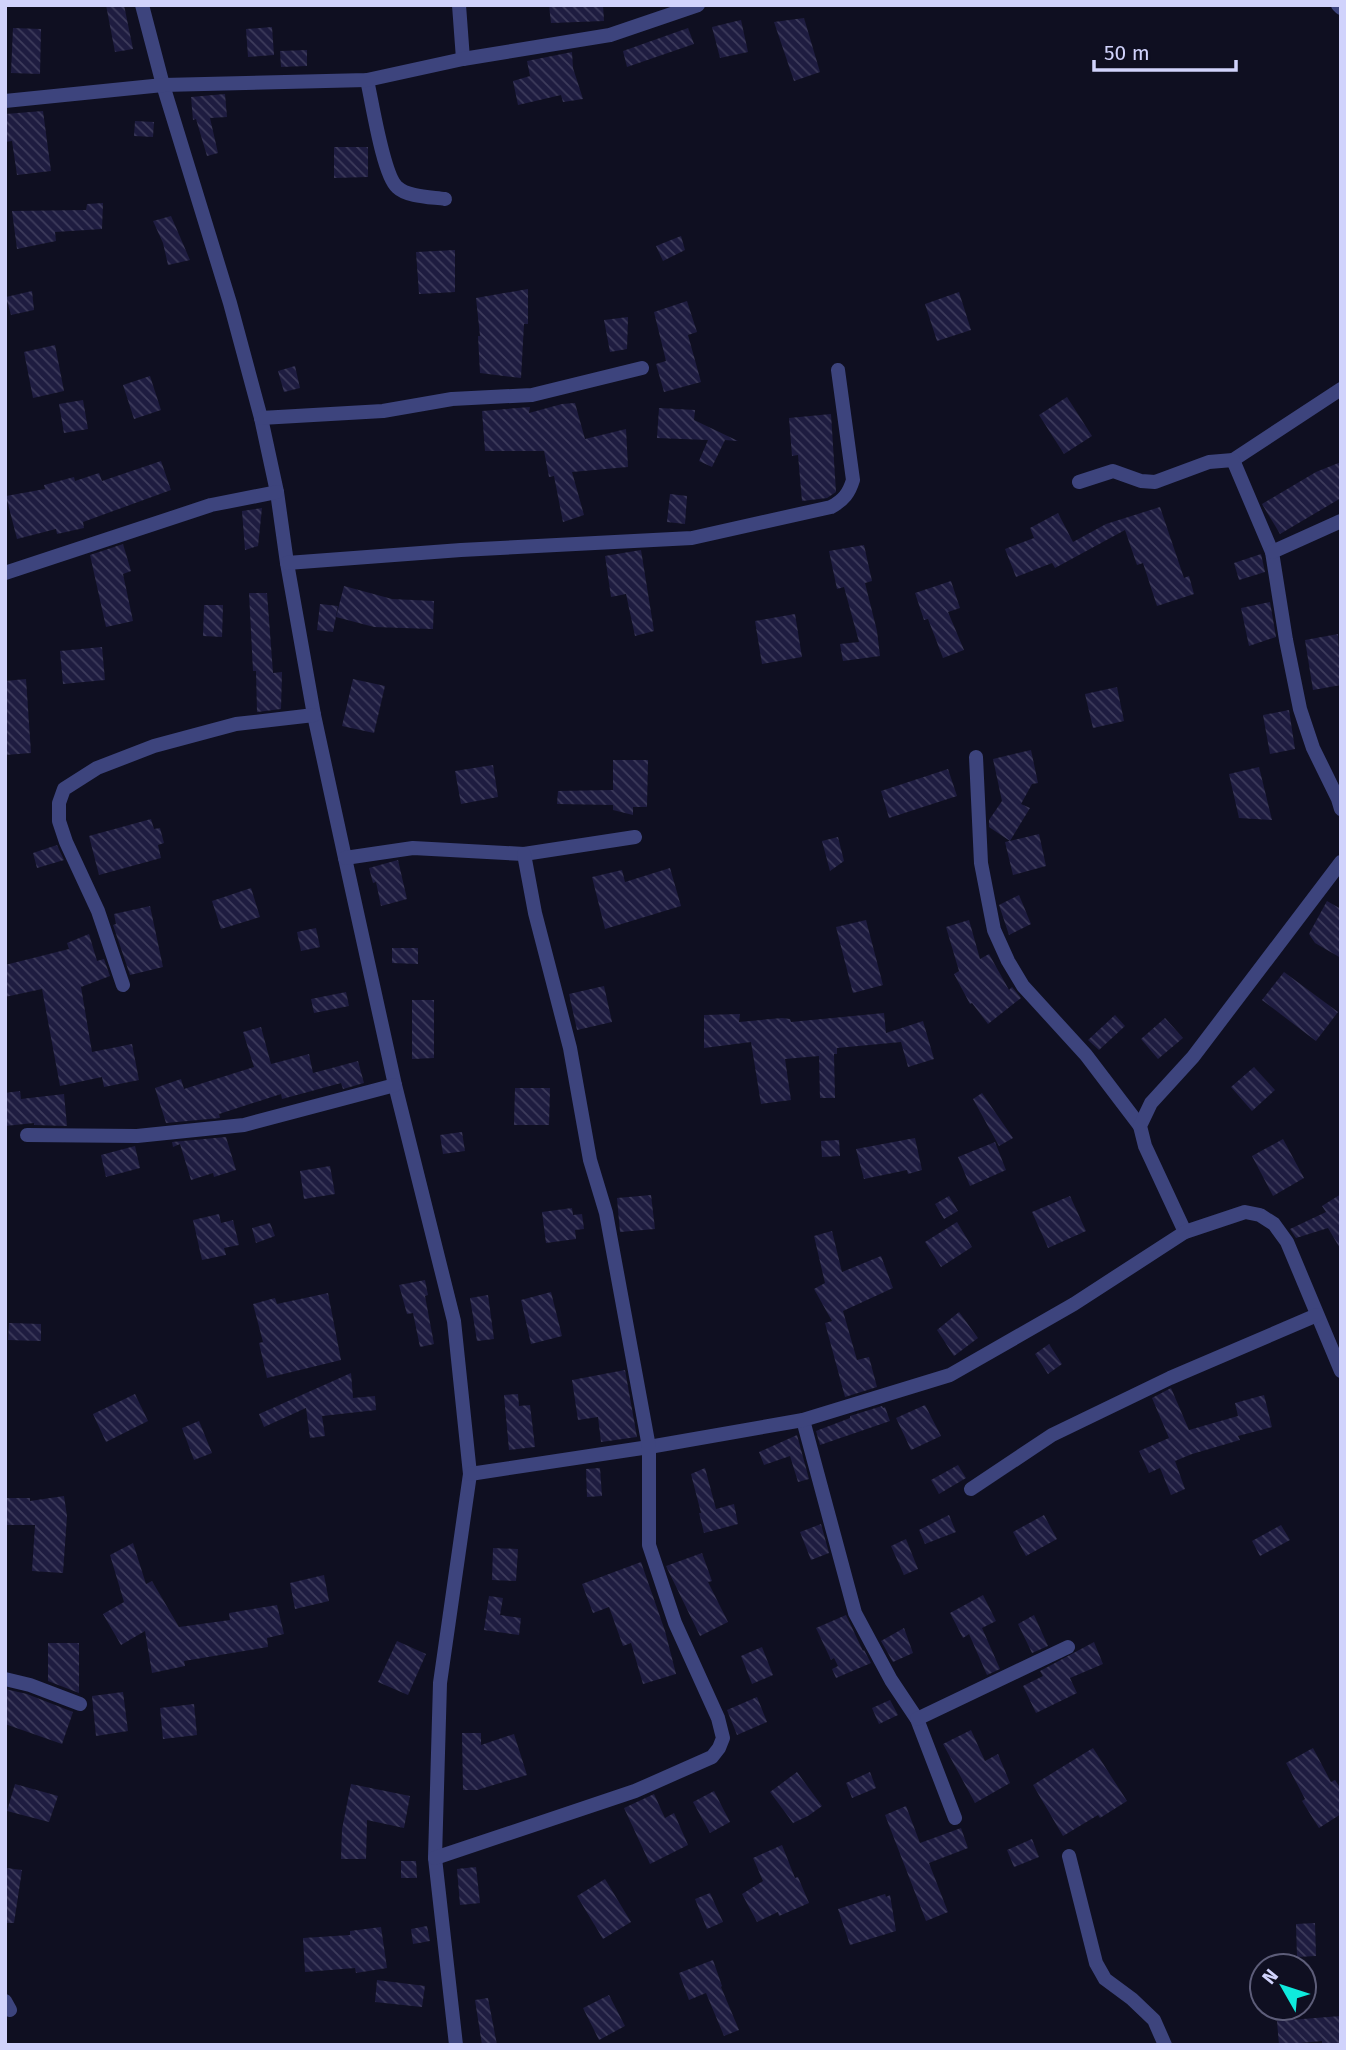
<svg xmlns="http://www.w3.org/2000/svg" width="1346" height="2050" font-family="'Fira Sans',sans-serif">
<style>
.building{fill:url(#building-back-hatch)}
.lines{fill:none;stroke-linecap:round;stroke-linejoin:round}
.street{stroke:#3d447d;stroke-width:14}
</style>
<defs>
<pattern id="building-back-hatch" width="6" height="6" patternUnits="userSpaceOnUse" patternTransform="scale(1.75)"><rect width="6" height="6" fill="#1e1c40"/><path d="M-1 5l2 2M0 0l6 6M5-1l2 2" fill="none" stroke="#3e3c5c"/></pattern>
</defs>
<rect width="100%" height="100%" fill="#0f0f21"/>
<!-- building -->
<g class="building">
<polygon points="106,5 124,5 133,49 115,52"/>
<polygon points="549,5 603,5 604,21 551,23"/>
<polygon points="804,18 820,72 794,81 774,22"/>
<polygon points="741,20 748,52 720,58 712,27"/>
<polygon points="272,27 274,55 248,57 246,29"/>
<polygon points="13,28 41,29 40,74 11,73"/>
<polygon points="688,28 694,44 627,67 623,51"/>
<polygon points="307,50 307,66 281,67 280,51"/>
<polygon points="572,52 573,68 583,99 563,102 561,95 518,105 513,81 530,76 527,61"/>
<polygon points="225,94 227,117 210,118 218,153 207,156 196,119 193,120 191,97"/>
<polygon points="43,111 51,171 17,175 12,141 5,142 5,114"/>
<polygon points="135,121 154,122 153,137 134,136"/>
<polygon points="334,147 368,147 368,177 334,178"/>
<polygon points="103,203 102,229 55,232 56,241 17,249 12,211 86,210 87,204"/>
<polygon points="171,216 190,260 168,265 163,243 153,221"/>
<polygon points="681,236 685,250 663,261 656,246"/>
<polygon points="455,250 455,292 419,294 416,252"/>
<polygon points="528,289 528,324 524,324 521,378 480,373 478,336 480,336 476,298"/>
<polygon points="32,291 34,310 11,315 6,297"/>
<polygon points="959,292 971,330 937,341 925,304"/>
<polygon points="687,301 697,332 688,335 701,382 664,392 656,364 666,361 654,312"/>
<polygon points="628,317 627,349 610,352 604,320"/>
<polygon points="55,345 64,391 33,398 24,352"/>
<polygon points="295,366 300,388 284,392 278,371"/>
<polygon points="150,376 161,410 134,419 123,385"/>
<polygon points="1067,397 1092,436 1064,454 1039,415"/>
<polygon points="83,400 88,429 64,433 59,404"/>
<polygon points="575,403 585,439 626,429 628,467 572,472 584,515 563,522 554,476 549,477 544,451 485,451 482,411 530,407 529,413 562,404"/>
<polygon points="659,408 695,410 694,420 738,441 725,440 712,467 699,461 708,440 657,438"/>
<polygon points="831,414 836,492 827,498 802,501 798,455 792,456 789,418"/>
<polygon points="161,461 171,490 83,522 84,528 57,534 56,529 17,539 6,496 45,489 44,485 74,477 75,481 99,473 102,481"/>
<polygon points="1341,462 1341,498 1280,534 1262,504 1316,472"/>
<polygon points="670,494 687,496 685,524 667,522"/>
<polygon points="1160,507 1184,578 1189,576 1194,594 1157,606 1143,563 1137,565 1125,530 1055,568 1052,563 1016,577 1005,549 1034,538 1030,528 1058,513 1073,542 1106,524"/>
<polygon points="262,508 258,546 245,550 242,511"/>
<polygon points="123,544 131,571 123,574 133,621 106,627 90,555"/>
<polygon points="864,545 872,581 865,583 877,631 880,656 843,661 840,644 859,642 844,587 837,589 829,551"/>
<polygon points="641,550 654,631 635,636 626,594 611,597 605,556"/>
<polygon points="1261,554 1265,572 1239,580 1234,563"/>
<polygon points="951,581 960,608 948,612 964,650 943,658 928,619 924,620 915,593"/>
<polygon points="344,586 392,599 434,601 433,629 374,627 336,617"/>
<polygon points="249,593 267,593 273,673 282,672 281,709 257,712 256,671 253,671"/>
<polygon points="1270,602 1276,637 1249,646 1241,608"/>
<polygon points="320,604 338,606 333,632 317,630"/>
<polygon points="204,605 223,605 222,637 203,636"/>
<polygon points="795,614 802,657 762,664 755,621"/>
<polygon points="1338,634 1341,685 1313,690 1305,640"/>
<polygon points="102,647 105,680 63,684 60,651"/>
<polygon points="26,679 31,753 5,755 5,681"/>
<polygon points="353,679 385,686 374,733 342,726"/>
<polygon points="1117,687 1124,721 1093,728 1085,694"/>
<polygon points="1289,710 1295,749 1270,754 1263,715"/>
<polygon points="1031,750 1038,783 1032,784 1021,804 1030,808 1010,841 989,827 989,820 1002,801 993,759"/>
<polygon points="613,760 648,760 647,807 633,807 633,815 613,810 613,805 557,804 558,791 613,790"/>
<polygon points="493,765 498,797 461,804 455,771"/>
<polygon points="1259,767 1272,820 1239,818 1229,774"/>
<polygon points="948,769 957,796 889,818 881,791"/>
<polygon points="151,819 154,829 160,828 164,843 158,845 161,858 99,875 89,836"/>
<polygon points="1039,834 1046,866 1013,875 1005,842"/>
<polygon points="838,837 844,861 830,871 822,841"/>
<polygon points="57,845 64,860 37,868 33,853"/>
<polygon points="398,860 407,899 381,906 376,882 373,883 369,868"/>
<polygon points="670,868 681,906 605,929 592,877 622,870 625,882"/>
<polygon points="251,888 260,917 221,929 212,901"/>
<polygon points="1019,895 1031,924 1009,935 999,905"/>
<polygon points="1327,901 1341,909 1341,958 1315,943 1309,934"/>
<polygon points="150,906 163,967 130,975 113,925 116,924 114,914"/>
<polygon points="866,920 883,985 853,993 836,927"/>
<polygon points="969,920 980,959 989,954 1009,990 1012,987 1021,998 988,1024 972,1003 970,1004 954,974 959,971 946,927"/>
<polygon points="316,928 320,947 301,951 297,932"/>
<polygon points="89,934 97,961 104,959 110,976 81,987 92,1052 132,1044 139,1080 104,1087 102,1077 60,1086 42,989 5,997 5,965 69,949 67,943"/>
<polygon points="392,948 418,948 418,964 392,963"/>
<polygon points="1284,972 1338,1012 1316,1041 1262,1000"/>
<polygon points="604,986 612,1022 577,1030 569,994"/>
<polygon points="346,992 349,1006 314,1013 311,999"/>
<polygon points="412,1000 434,1000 434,1058 412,1059"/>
<polygon points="884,1013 886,1033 923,1021 934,1059 908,1067 901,1042 837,1048 837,1054 834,1054 835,1098 820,1098 819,1056 785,1059 791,1100 761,1104 751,1042 704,1048 704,1015 740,1014 739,1022 782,1018 790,1019 791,1022"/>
<polygon points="1115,1015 1125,1026 1099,1050 1088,1040"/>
<polygon points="1165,1018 1183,1038 1158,1059 1141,1039"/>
<polygon points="261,1027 271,1064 309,1054 313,1073 358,1061 364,1083 343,1089 341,1083 282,1099 281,1094 219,1114 220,1118 166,1123 155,1088 181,1079 184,1089 254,1067 243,1032"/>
<polygon points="1254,1067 1275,1090 1252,1111 1231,1087"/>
<polygon points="515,1088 550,1088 549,1125 514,1125"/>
<polygon points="20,1091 21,1099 64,1094 67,1126 34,1125 34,1123 5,1126 5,1093"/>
<polygon points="982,1093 1013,1138 999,1146 973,1099"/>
<polygon points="462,1132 465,1151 443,1154 440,1135"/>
<polygon points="226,1137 236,1170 214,1177 213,1173 191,1180 180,1144 173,1147 172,1142"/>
<polygon points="915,1138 922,1170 908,1174 907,1170 864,1179 856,1149"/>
<polygon points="1283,1139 1304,1178 1273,1196 1252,1156"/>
<polygon points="839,1140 840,1156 822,1157 821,1141"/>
<polygon points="995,1142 1006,1170 970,1186 958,1157"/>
<polygon points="135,1146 140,1168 106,1177 101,1155"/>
<polygon points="330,1166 335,1194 304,1199 300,1171"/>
<polygon points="1341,1194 1341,1250 1328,1228 1296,1238 1290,1229 1326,1212 1322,1206"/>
<polygon points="651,1195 655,1229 620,1232 617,1198"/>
<polygon points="949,1196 958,1211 944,1219 935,1204"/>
<polygon points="1070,1196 1086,1231 1048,1248 1032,1212"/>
<polygon points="572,1208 573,1215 582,1214 584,1229 575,1230 576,1239 546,1243 542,1212"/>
<polygon points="219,1214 221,1223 233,1220 239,1245 224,1248 226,1255 202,1260 193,1220"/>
<polygon points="957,1222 972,1247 941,1267 925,1242"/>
<polygon points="270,1223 275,1236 256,1243 252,1228"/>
<polygon points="832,1231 842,1272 881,1256 893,1288 843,1311 857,1360 869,1357 877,1387 845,1397 825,1323 832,1321 814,1289 825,1283 814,1236"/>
<polygon points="425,1280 428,1295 425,1296 434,1344 420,1347 413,1313 407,1314 399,1285"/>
<polygon points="551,1292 562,1336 531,1344 521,1300"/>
<polygon points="328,1293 341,1360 267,1378 259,1343 263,1342 253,1304 275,1298 277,1304"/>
<polygon points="488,1295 494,1339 477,1341 470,1298"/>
<polygon points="959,1312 978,1338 954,1356 937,1330"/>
<polygon points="9,1323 41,1324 41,1341 8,1340"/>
<polygon points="1049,1344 1062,1364 1048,1374 1035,1354"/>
<polygon points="625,1370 637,1437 601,1442 598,1417 578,1420 572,1380"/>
<polygon points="351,1373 353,1398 375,1396 376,1410 322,1416 325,1436 310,1438 306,1408 264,1427 259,1414"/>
<polygon points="1171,1388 1189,1430 1238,1416 1235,1403 1264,1395 1272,1427 1238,1436 1240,1440 1192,1454 1175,1461 1185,1489 1171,1495 1160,1468 1149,1473 1139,1451 1169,1438 1152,1398"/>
<polygon points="135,1394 148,1421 106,1442 93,1414"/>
<polygon points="518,1394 519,1406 530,1405 535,1447 509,1450 504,1395"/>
<polygon points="925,1405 941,1436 911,1450 896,1418"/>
<polygon points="882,1406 883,1408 885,1407 890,1421 820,1445 816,1431 850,1418 850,1416"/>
<polygon points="199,1421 212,1453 194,1460 182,1428"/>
<polygon points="797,1435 809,1479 798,1482 790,1456 764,1465 759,1452"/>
<polygon points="958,1465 966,1478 939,1494 931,1480"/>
<polygon points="600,1468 602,1496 587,1497 586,1469"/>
<polygon points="705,1468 716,1509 734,1504 738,1524 704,1533 699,1513 701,1513 691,1474"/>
<polygon points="64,1496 67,1516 63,1573 32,1571 35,1525 5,1525 5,1498 30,1498 30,1501"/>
<polygon points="949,1515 956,1532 925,1544 919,1530"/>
<polygon points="1044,1515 1057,1539 1026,1556 1013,1532"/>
<polygon points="821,1524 829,1553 811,1560 800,1532"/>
<polygon points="1281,1525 1290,1540 1260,1556 1252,1541"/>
<polygon points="906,1539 918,1569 904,1575 891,1546"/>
<polygon points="133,1543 146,1584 152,1581 179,1627 230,1620 229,1613 277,1605 284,1634 267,1638 268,1647 184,1661 185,1666 152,1673 145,1631 121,1645 103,1614 124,1602 110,1555"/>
<polygon points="493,1548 518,1549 516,1581 492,1580"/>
<polygon points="702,1553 712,1581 708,1582 728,1622 700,1636 666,1566"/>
<polygon points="641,1562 665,1631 676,1674 643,1684 631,1643 623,1646 609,1607 593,1613 582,1584"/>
<polygon points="324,1575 329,1601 295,1609 290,1583"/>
<polygon points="983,1595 996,1621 982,1628 1000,1669 987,1675 969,1634 963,1638 950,1613"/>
<polygon points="489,1596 503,1598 500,1615 521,1618 519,1635 484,1630"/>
<polygon points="846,1615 863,1651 864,1650 871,1663 836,1678 832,1669 838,1666 834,1658 831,1660 816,1628"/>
<polygon points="1034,1615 1048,1646 1032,1653 1018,1624"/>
<polygon points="904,1628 913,1653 893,1662 881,1641"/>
<polygon points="397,1641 426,1654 408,1695 378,1682"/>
<polygon points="1094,1642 1103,1664 1070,1678 1077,1693 1036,1713 1023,1686 1043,1676 1040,1671"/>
<polygon points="48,1643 79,1643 79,1693 48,1681"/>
<polygon points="762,1647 773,1675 752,1684 741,1656"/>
<polygon points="5,1689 27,1694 73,1712 62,1744 5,1724"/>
<polygon points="123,1692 128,1731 96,1736 92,1696"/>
<polygon points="757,1697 767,1722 737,1735 727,1710"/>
<polygon points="890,1700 898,1715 879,1724 872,1708"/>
<polygon points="194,1704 197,1735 163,1739 160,1708"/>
<polygon points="971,1730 985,1761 998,1754 1010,1783 975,1803 943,1744"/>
<polygon points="462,1733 481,1733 481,1745 514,1734 527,1775 477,1790 463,1790"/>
<polygon points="1093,1748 1127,1801 1100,1818 1098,1815 1063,1836 1033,1785"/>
<polygon points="1313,1748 1331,1782 1335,1780 1341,1789 1341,1814 1319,1828 1302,1801 1305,1799 1286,1763"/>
<polygon points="797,1772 822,1806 808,1816 793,1823 770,1792"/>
<polygon points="870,1772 876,1788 852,1798 846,1783"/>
<polygon points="15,1784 58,1796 49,1822 7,1811"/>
<polygon points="351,1784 410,1796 404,1828 367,1820 366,1859 341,1859 342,1829"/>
<polygon points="714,1791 730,1822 710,1833 693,1802"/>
<polygon points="654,1794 665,1818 674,1813 688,1845 650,1864 624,1808"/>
<polygon points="906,1806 920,1843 961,1828 968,1848 929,1863 948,1912 926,1921 885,1815"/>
<polygon points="1032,1839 1039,1857 1014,1867 1007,1850"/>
<polygon points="782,1845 795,1878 798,1877 809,1903 779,1916 778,1912 757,1922 742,1894 763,1881 753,1858"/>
<polygon points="401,1861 416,1861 417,1878 401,1878"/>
<polygon points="476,1867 480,1903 460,1905 457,1869"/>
<polygon points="7,1868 22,1870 14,1923 5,1923"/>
<polygon points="605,1879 631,1922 603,1939 577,1896"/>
<polygon points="710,1893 723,1922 707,1929 695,1899"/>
<polygon points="885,1894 886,1897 890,1895 896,1931 850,1945 838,1909"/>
<polygon points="1315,1923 1316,1956 1297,1957 1296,1924"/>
<polygon points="427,1926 430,1941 413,1944 411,1929"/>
<polygon points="381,1927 387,1968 356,1973 355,1968 305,1972 303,1938 350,1935 350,1931"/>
<polygon points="713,1960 722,1986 721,1987 739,2030 724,2036 706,1993 689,2000 679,1973"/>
<polygon points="377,1980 425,1986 422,2007 375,2002"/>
<polygon points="609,1995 625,2026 599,2040 583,2008"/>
<polygon points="488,1998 497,2045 482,2045 475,2000"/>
<polygon points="1341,2016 1341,2045 1322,2045 1322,2041 1279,2045 1277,2021"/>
</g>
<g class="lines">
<!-- street -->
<g class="street">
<polyline points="142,5 163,85 230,303 261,418 277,492 287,563 314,715 345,858 395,1085 454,1321 470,1474 440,1683 435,1858 456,2045"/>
<polyline points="459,5 463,59"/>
<polyline points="1338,5 1341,8"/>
<path d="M367 80C372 101 383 175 397 187 407 197 431 197 445 199"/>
<polyline points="5,101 163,85 367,80 463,59 610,35 698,5"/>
<polyline points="261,418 383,411 452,399 532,395 642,368"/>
<polyline points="1233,460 1341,389"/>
<polyline points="1079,482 1113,471 1141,481 1155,482 1209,462 1233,460 1272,552 1286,640 1300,709 1313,748 1338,799 1341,809"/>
<polyline points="1272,552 1341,521"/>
<path d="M287 563 461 550 692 538 831 507C844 500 849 493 853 480L838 370"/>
<polyline points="5,573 211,505 277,492"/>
<polyline points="976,757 981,863 994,930 1008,961 1023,986 1086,1055 1140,1126"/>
<polyline points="345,858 413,848 524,854 635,837"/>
<polyline points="123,985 98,911 66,842 59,821 59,803 64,789 97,768 154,746 236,724 314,715"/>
<polyline points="27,1135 137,1136 244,1125 395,1085"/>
<polyline points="1185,1232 1145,1146 1140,1126 1151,1103 1193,1057 1341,862"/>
<polyline points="803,1420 855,1613 891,1680 917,1719 955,1818"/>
<polyline points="470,1474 649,1447 803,1420 950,1375 1074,1304 1185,1232 1245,1212 1260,1215 1274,1224 1287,1242 1341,1371"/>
<polyline points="971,1489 1052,1435 1170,1378 1317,1315"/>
<polyline points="5,1679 30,1685 80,1704"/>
<polyline points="917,1719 1068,1647"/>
<polyline points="1069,1856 1096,1963 1105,1979 1132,1999 1154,2020 1165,2045"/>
<polyline points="435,1858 635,1791 712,1757 719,1748 723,1738 718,1718 675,1623 649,1545 649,1447 606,1213 590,1160 570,1048 535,913 524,854"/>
<polyline points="5,2001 10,2010"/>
</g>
</g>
<!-- border -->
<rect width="1346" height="2050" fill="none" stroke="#d1d3fc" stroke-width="14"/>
<!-- north arrow -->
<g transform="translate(1283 1987) rotate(309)"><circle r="33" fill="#0f0f21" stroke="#5d5d79" stroke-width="2"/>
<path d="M0-5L12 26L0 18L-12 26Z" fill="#0feadd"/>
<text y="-10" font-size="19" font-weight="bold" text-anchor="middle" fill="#d1d3fc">N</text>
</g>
<!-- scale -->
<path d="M1094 60v10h142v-10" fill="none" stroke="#d1d3fc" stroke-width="3.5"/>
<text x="1104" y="60" font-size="21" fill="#d1d3fc" stroke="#0f0f21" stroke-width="5" paint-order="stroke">50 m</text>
</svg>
